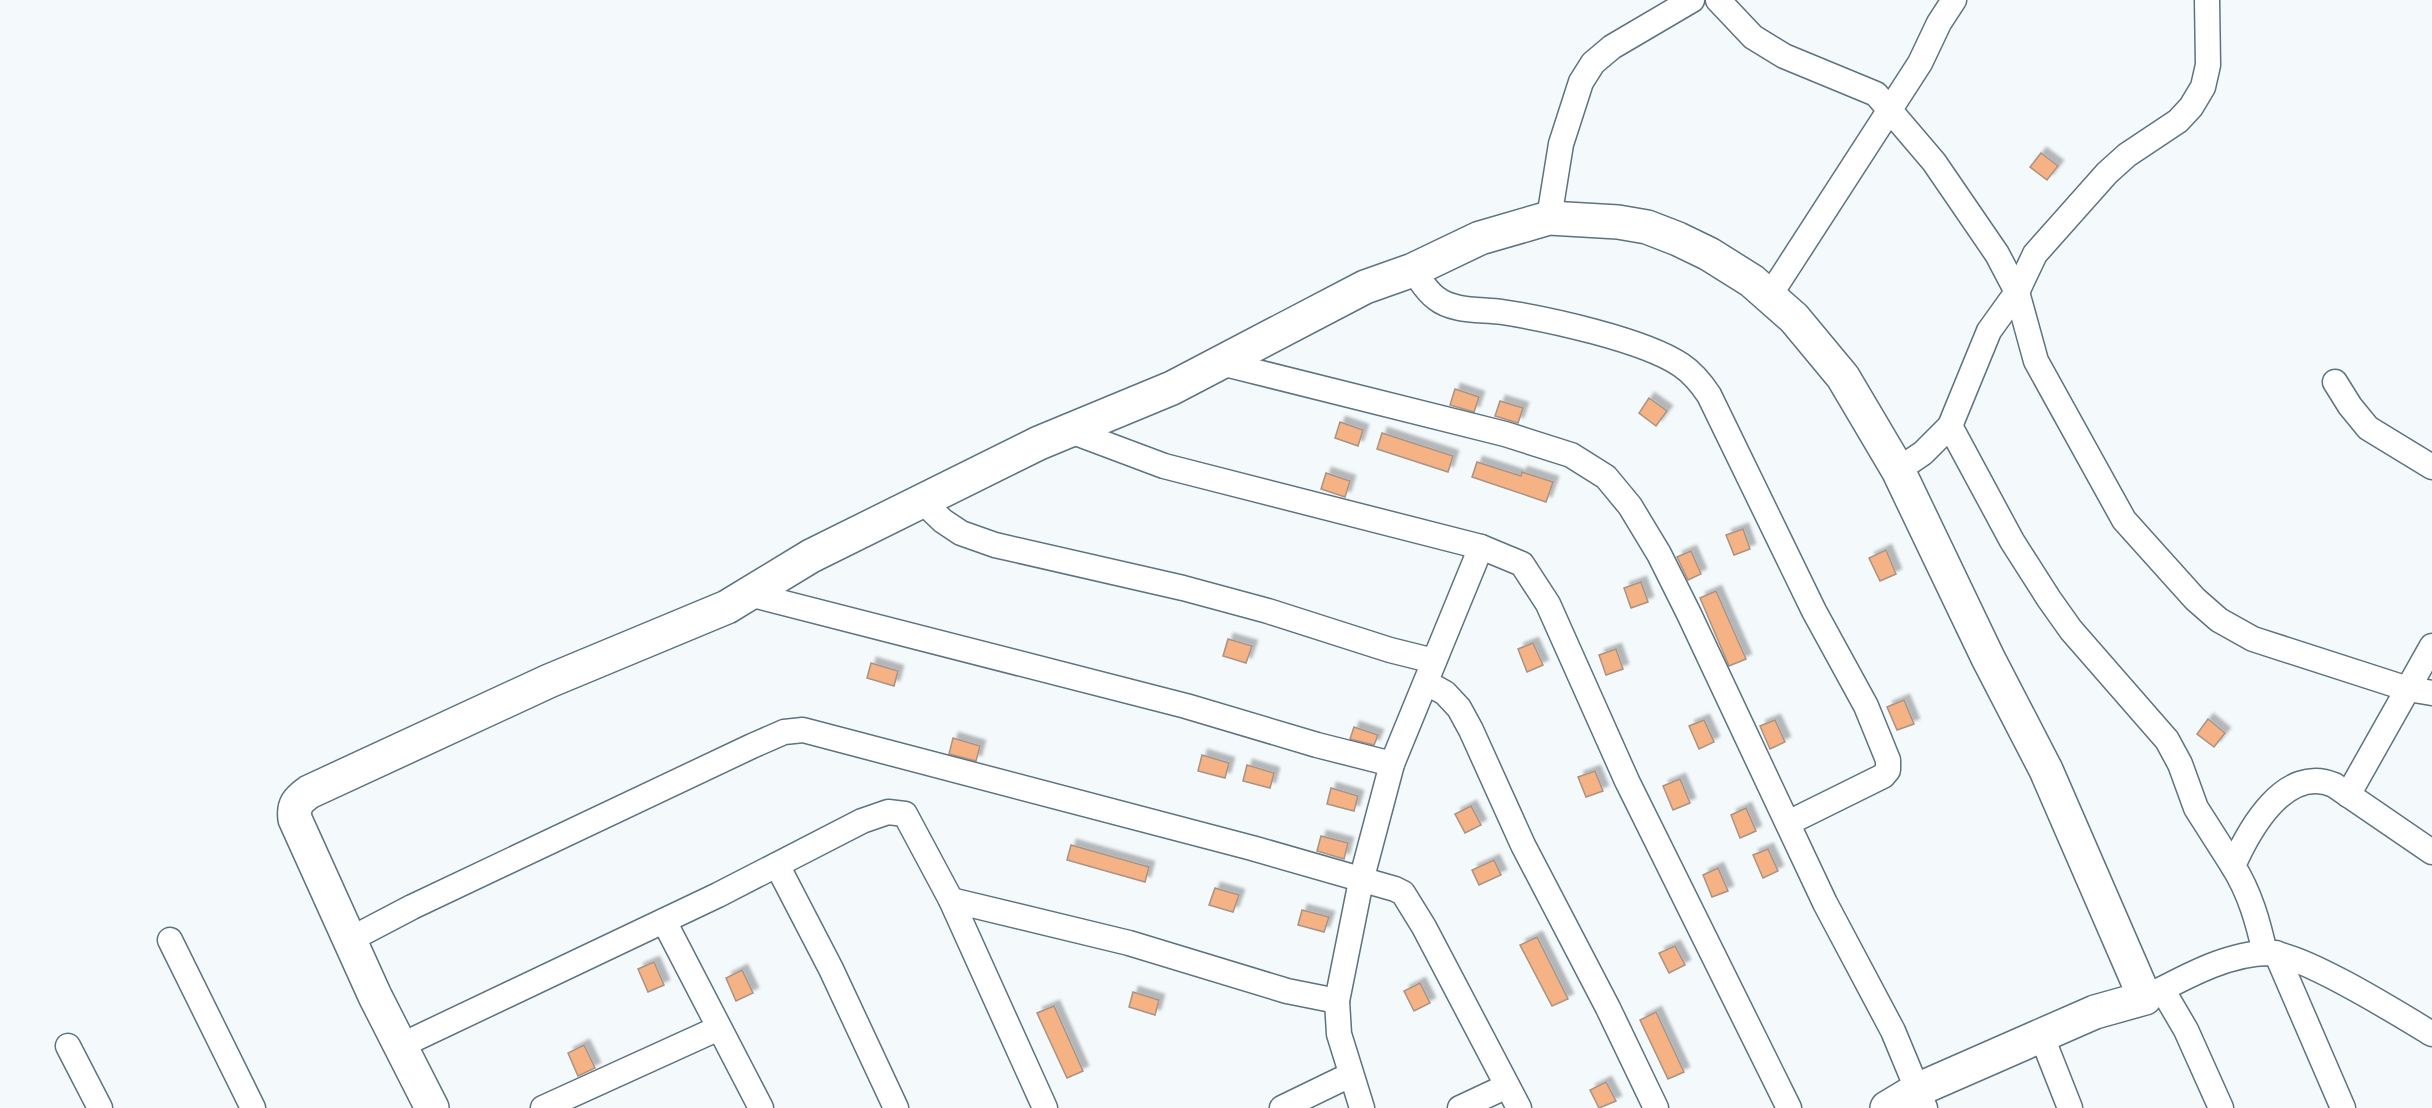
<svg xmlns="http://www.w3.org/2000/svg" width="2432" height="1108" font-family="Mulish,sans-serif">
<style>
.building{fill:#f4b285;stroke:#a99385;stroke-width:1.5;filter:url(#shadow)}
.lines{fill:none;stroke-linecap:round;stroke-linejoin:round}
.street-casing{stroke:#5d7380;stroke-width:27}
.secondary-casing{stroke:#5d7380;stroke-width:36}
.street{stroke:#fff;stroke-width:24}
.secondary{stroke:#fff;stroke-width:33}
</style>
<defs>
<filter id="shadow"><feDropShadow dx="5.5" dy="-5.5" stdDeviation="1.5" flood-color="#0004"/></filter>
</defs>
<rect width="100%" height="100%" fill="#f4f9fc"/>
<!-- building -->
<g class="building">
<polygon points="2041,153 2058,166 2047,180 2030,167"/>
<polygon points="1455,389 1479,397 1474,412 1450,405"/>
<polygon points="1649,398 1667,411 1656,426 1639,413"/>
<polygon points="1500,401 1523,408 1518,423 1495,416"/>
<polygon points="1340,422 1363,430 1358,446 1335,438"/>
<polygon points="1382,433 1453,456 1448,472 1377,449"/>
<polygon points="1477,462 1521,476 1522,472 1553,482 1546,502 1472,477"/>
<polygon points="1326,473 1350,481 1345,497 1321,489"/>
<polygon points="1743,529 1750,549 1734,555 1726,535"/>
<polygon points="1886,550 1896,574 1880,581 1869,558"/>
<polygon points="1691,551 1701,574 1688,580 1677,557"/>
<polygon points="1641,582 1648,602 1631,608 1624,588"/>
<polygon points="1716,591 1746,659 1729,666 1700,598"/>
<polygon points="1228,639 1252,646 1246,663 1223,656"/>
<polygon points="1533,643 1543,665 1527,672 1518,649"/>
<polygon points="1616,649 1623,669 1606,675 1599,655"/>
<polygon points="871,663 898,671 894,686 867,678"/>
<polygon points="1904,700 1914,724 1897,730 1887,707"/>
<polygon points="2208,719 2225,733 2214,747 2197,734"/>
<polygon points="1704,720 1714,742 1699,749 1689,726"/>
<polygon points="1775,720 1785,742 1770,749 1760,726"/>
<polygon points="1354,727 1378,735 1374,745 1350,739"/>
<polygon points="953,738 980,746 976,761 949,754"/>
<polygon points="1202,755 1229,763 1225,778 1198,771"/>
<polygon points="1247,765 1274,773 1270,788 1243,781"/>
<polygon points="1595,771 1603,791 1586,797 1578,777"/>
<polygon points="1680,779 1690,803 1673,810 1663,786"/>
<polygon points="1331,788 1358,796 1354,811 1327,804"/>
<polygon points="1471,806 1481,825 1465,833 1455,814"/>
<polygon points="1746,808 1756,831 1740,838 1731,815"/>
<polygon points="1321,836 1348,843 1344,859 1317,851"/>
<polygon points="1071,845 1149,867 1145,882 1067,860"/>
<polygon points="1768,849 1778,871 1763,878 1753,855"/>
<polygon points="1494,860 1501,875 1479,885 1472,870"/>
<polygon points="1718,868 1728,891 1712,897 1703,875"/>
<polygon points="1215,888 1239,895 1233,912 1209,905"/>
<polygon points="1302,910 1329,917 1324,932 1298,925"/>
<polygon points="1537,937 1568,999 1552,1006 1520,945"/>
<polygon points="1675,946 1685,965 1669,973 1659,953"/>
<polygon points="654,962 664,985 648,992 638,969"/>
<polygon points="742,970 753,993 736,1001 726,978"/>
<polygon points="1420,983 1430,1003 1414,1011 1404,991"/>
<polygon points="1133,992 1159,1000 1155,1015 1129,1007"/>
<polygon points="1054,1006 1083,1071 1067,1078 1037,1013"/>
<polygon points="1656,1012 1684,1072 1668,1079 1640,1020"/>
<polygon points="584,1045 595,1068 578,1076 568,1053"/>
<polygon points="1606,1082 1616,1101 1599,1108 1590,1090"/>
</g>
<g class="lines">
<!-- street casing -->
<g class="street-casing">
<g id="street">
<polyline points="1718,0 1753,37 1784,56 1876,94 1934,162 1997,254 2017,292 2036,361 2124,520 2195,599 2219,620 2253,639 2408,689 2432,693"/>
<polyline points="1549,218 1561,144 1581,82 1593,63 1612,47 1692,0"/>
<path d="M1413 270C1420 279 1426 291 1436 298 1453 312 1482 309 1502 312 1548 319 1644 340 1681 365 1693 373 1701 383 1709 395L1814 611 1866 706 1888 760V770L1883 776 1788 823"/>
<polyline points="1770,295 1920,63 1939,23 1954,0"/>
<polyline points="1221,363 1505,434 1571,455 1606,477 1630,506 1659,554 1689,614 1825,903 1893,1031 1925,1108"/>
<polyline points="2335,382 2350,406 2368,428 2432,467"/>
<polyline points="1950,426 2012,541 2049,599 2071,630 2167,740 2180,764 2196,808 2233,866"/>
<polyline points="1068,430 1164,466 1481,547 1522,564 1548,604 1627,781 1789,1108"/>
<polyline points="1898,470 1923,453 1950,426 1989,331 2017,292 2035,254 2107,173 2127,155 2178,121 2191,107 2203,87 2208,65 2207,0"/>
<polyline points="922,501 943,521 961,533 995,545 1183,588 1268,611 1390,650 1434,661"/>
<polyline points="749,594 1186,706 1317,745 1392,764"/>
<polyline points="1427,683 1445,693 1459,708 1471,730 1523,845 1608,1008 1656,1108"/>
<polyline points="2348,795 2432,646"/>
<polyline points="777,865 831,969 896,1108"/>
<polyline points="951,900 1129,943 1287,991 1337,1001"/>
<polyline points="664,921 761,1108"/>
<polyline points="351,939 412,907 752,746 784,732 803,730 1252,848 1395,889 1403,893 1424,927 1519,1108"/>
<polyline points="170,940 253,1108"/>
<path d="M2265 953C2258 922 2250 893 2233 866 2249 830 2285 764 2334 785L2432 852"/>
<polyline points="2276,953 2343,1108"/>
<polyline points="2162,989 2186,1030 2221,1108"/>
<path d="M2145 998C2182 979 2226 953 2269 953 2303 954 2399 1014 2432 1034"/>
<polyline points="2042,1037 2070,1108"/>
<polyline points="68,1046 100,1108"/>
<polyline points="400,1046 718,895 862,821 888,812 905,814 951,900 1045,1108"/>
<polyline points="543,1108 719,1028"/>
<polyline points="1282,1108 1350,1075"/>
<polyline points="1362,1108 1339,1034 1337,1001 1361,881 1392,764 1481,547"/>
<polyline points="1460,1108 1507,1086"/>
</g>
</g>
<!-- secondary casing -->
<g class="secondary-casing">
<path id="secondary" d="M432 1108 375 996 295 819C293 805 298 800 309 792L549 681 727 607 811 556 1039 443 1172 388 1365 287 1413 270 1480 238 1549 218 1618 222 1647 227 1678 239 1709 254 1752 281 1794 318 1843 377 1898 470 1988 658 2046 770 2145 998 2095 1012 1917 1090 1887 1108"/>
</g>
<!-- street -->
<use href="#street" class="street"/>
<!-- secondary -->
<use href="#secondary" class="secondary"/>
</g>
</svg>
